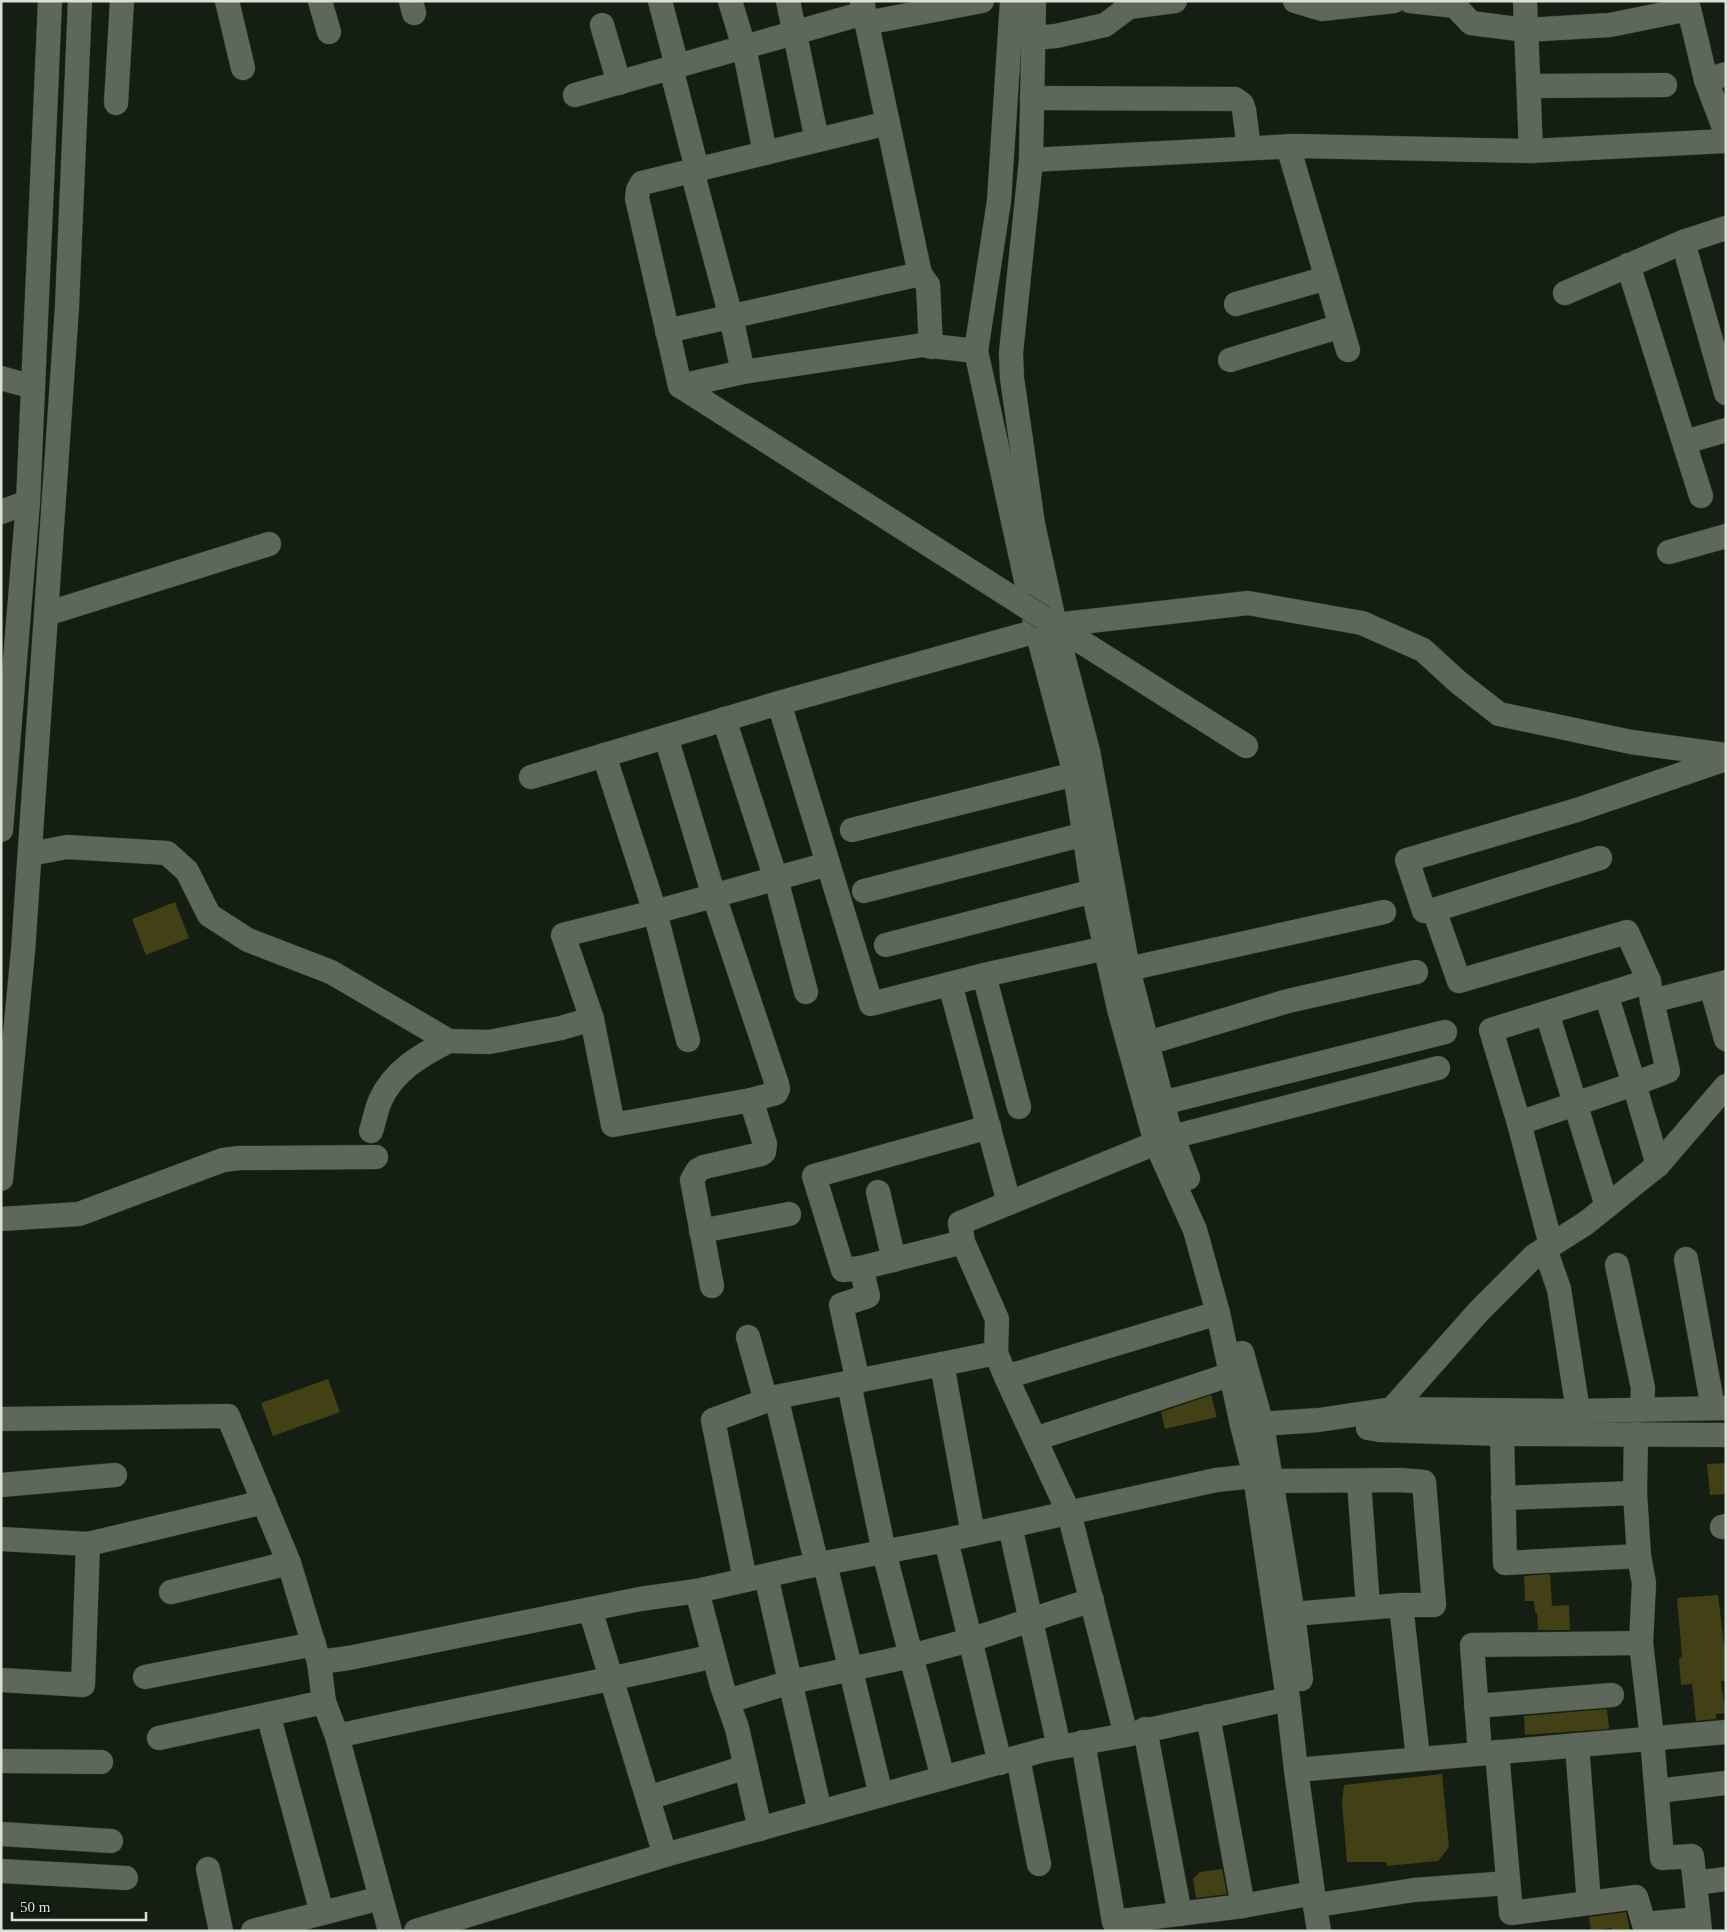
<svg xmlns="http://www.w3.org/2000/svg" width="1727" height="1932" font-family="'Times New Roman',serif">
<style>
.building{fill:#434015}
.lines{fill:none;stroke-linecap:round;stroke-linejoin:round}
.minor-casing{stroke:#313830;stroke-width:25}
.minor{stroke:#5d685a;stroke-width:24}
.minor-bridge-casing{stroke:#313830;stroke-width:25;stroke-linecap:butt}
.minor-bridge{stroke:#5d685a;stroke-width:24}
</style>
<rect width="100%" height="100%" fill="#141e12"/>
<!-- building -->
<g class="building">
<polygon points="175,902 189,938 146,955 132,919"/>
<polygon points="328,1379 340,1412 273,1436 261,1403"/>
<polygon points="1211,1395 1217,1417 1165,1429 1161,1412"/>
<polygon points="1726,1463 1726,1494 1710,1495 1707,1464"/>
<polygon points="1550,1574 1552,1606 1569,1605 1570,1630 1538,1630 1537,1613 1535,1613 1534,1601 1525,1601 1524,1576"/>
<polygon points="1718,1595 1726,1661 1726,1681 1721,1681 1725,1713 1716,1714 1716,1719 1696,1721 1692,1684 1681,1685 1679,1659 1682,1656 1677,1598"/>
<polygon points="1607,1709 1609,1729 1525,1735 1524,1716"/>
<polygon points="1442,1774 1449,1847 1438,1861 1387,1866 1386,1862 1347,1862 1342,1802 1344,1785"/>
<polygon points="1222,1869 1227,1894 1196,1898 1193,1879 1200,1872"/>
<polygon points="1626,1912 1630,1931 1612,1931 1612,1928 1591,1931 1589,1917"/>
</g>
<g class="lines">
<!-- minor casing -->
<g class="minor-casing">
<g id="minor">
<polyline points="227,1 243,68"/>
<polyline points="320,1 329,32"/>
<polyline points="411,1 414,13"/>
<polyline points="660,1 677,66"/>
<polyline points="730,1 744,47 765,153"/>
<polyline points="788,1 817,140"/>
<polyline points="862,1 920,274"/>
<polyline points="1012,1 999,201 976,351 1037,631 1075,774 1093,891 1119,1009 1156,1143 1195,1230 1218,1313 1242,1425 1255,1476 1288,1699 1296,1770 1313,1893 1319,1931"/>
<polyline points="1034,1 1031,160 1011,353 1012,378 1033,524 1055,625 1088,751 1128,969 1169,1128 1188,1178"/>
<polyline points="1295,1 1322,9 1394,1"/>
<polyline points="1410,1 1455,6 1471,23 1526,30 1610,25 1689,9 1706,80"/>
<polyline points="1525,1 1531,151"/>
<polyline points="866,23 982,1"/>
<polyline points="602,25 619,83"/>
<polyline points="1034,38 1056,36 1105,25 1129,7 1175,1"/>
<polyline points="671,68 697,169"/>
<polyline points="1726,74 1706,80 1726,133"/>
<polyline points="1529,86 1665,85"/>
<polyline points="575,95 864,13"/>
<polyline points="1032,98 1235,99 1242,104 1244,110 1249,148"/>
<polyline points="116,103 122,1"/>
<polyline points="1288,146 1348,350"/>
<polyline points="1031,160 1296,146 1531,151 1726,141"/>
<polyline points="692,171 731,317 743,372"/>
<polyline points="1683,242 1726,393"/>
<polyline points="1628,265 1701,496"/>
<polyline points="1565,293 1683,242 1726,228"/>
<polyline points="1236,304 1327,278"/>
<polyline points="667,331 920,274 928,285 931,347"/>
<polyline points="976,351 923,345 743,372 680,386 1022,604"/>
<polyline points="1230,360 1341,326"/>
<polyline points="1,378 33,387"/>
<polyline points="680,386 637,198 638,190 642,183 888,123"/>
<polyline points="1685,442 1726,430"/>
<polyline points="1,512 28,502"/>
<polyline points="1669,552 1726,536"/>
<polyline points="46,614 269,544"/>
<polyline points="1050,622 1246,746"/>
<polyline points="1055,625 1248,603 1362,623 1423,650 1458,682 1499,714 1631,742 1726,755"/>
<polyline points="779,703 871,1004 984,975 1106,948"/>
<polyline points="724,719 776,879 806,992"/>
<polyline points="666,737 714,896 777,1084 778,1089 776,1093 751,1100 613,1125 592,1019 563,935 655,912 688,1040"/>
<polyline points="604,755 655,912 828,864"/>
<polyline points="531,777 779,703 1037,631"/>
<polyline points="1,830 28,502 50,1"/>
<polyline points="852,830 1075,774"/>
<polyline points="30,854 67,847 167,853 187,871 209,915 248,940 331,972 449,1041 489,1042 561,1028 592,1019"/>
<polyline points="1600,858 1434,910 1459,981 1627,932 1649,981"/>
<polyline points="864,891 1085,834"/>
<polyline points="1434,910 1424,911 1407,860 1577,810 1726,759"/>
<polyline points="886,945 1093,891"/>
<polyline points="1128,969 1384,912"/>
<polyline points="984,975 1019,1107"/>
<polyline points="950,984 1009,1203"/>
<polyline points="1711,986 1726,1039"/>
<polyline points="1606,994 1634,1084 1668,1071 1652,1001 1726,982"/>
<polyline points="1547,1013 1607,1206"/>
<polyline points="1148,1043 1288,1001 1416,972"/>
<polyline points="1162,1103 1445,1032"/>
<polyline points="1519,1123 1491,1030 1649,981 1652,1001"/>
<path d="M371 1131C374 1122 376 1111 380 1101 393 1071 421 1055 449 1041"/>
<polyline points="1172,1137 1438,1068"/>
<polyline points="1,1179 23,951 67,307 80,1"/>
<polyline points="878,1192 894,1260"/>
<polyline points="1,1219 79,1214 223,1160 240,1158 376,1157"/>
<polyline points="701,1231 789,1214"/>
<polyline points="963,1242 997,1319 996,1353"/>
<polyline points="1551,1245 1519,1123 1634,1084 1658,1165"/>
<polyline points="1545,1249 1559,1289 1578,1411"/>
<polyline points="1686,1259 1713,1408"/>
<polyline points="1617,1265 1643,1388 1642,1410"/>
<polyline points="861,1268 843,1270 814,1176 989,1127"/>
<polyline points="712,1286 692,1180 698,1170 704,1167 761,1154 764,1152 765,1144 751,1100"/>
<polyline points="748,1337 766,1401"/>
<polyline points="1242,1353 1262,1425 1293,1614 1301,1679"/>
<polyline points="942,1364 996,1353 1006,1377 1218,1313"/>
<polyline points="1006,1377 1069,1513 1126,1735"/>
<polyline points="858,1382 841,1305 868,1296 861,1268 963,1242 960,1223 1156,1143"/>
<polyline points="849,1384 884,1552 943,1778"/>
<polyline points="1,1419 228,1416 289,1563 319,1662 324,1702"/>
<polyline points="1246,1425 1319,1420 1392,1409 1578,1411 1726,1408"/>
<polyline points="1368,1428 1380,1430 1502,1434 1726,1435"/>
<polyline points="1380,1430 1392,1409 1480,1310 1534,1256 1586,1223 1658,1165 1726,1086"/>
<polyline points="1502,1434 1505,1563 1639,1556"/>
<polyline points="1636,1434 1635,1493 1639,1556 1644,1583 1641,1643 1652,1738 1662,1858 1692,1856 1695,1883"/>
<polyline points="1035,1439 1232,1374"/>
<polyline points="1272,1481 1400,1480 1424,1482 1434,1605 1401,1605"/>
<polyline points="1359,1481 1368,1607"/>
<polyline points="1,1485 115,1475"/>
<polyline points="1503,1498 1635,1493"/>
<polyline points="1010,1526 1059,1747"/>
<polyline points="1722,1527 1726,1526"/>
<polyline points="1,1539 88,1544 264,1502"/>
<polyline points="946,1540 1000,1763"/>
<polyline points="825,1564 881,1795"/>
<polyline points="817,1565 776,1397 942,1364 973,1534"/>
<polyline points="766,1576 820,1812"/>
<polyline points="745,1580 713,1420 776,1397"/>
<polyline points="697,1591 799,1568 946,1540 1216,1480 1255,1476"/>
<polyline points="171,1592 289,1563"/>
<polyline points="590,1609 665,1855"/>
<polyline points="1293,1614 1401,1605 1418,1758"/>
<polyline points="319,1662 349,1658 640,1599 697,1591 722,1686 737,1728 760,1829"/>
<polyline points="145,1677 314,1644"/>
<polyline points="1,1680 83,1685 88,1544"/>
<polyline points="728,1701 791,1682 911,1656 970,1640 1092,1600"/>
<polyline points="1476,1706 1612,1695"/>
<polyline points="268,1714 322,1913"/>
<polyline points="1208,1716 1243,1906"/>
<polyline points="1145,1729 1180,1914"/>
<path d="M337 1736C462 1708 589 1685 714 1656"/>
<polyline points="159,1738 324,1702 337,1736 390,1931"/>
<polyline points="1083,1742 1114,1922 1243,1906 1313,1893"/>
<polyline points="1577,1745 1589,1903"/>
<polyline points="1497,1752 1511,1913 1636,1897 1644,1924 1698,1919"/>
<polyline points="1480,1753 1472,1645 1641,1643"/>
<polyline points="1018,1758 1039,1864"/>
<polyline points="1,1761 101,1762"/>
<polyline points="1296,1770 1726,1732"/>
<polyline points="1657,1791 1726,1783"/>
<polyline points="648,1798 746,1767"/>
<polyline points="1,1834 111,1841"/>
<polyline points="208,1869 221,1931"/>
<polyline points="1,1871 126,1878"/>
<polyline points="1330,1903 1414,1890 1508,1883"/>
<polyline points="253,1931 381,1898"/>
<polyline points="416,1931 665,1855 1044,1750 1126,1735 1288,1699"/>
<polyline points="1700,1931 1695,1883 1726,1879"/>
</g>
</g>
<!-- minor -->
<use href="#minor" class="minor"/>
<!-- minor-bridge casing -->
<g class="minor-bridge-casing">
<polyline id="minor-bridge" points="1022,604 1044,618"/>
</g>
<!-- minor-bridge -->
<use href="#minor-bridge" class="minor-bridge"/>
</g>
<!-- border -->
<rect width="1727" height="1932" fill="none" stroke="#d9e0d8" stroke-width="5"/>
<!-- scale -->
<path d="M12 1912v8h134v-8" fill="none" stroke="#d9e0d8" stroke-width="2.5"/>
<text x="20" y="1912" font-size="15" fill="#d9e0d8" stroke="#0b1509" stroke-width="4" paint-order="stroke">50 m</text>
</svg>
